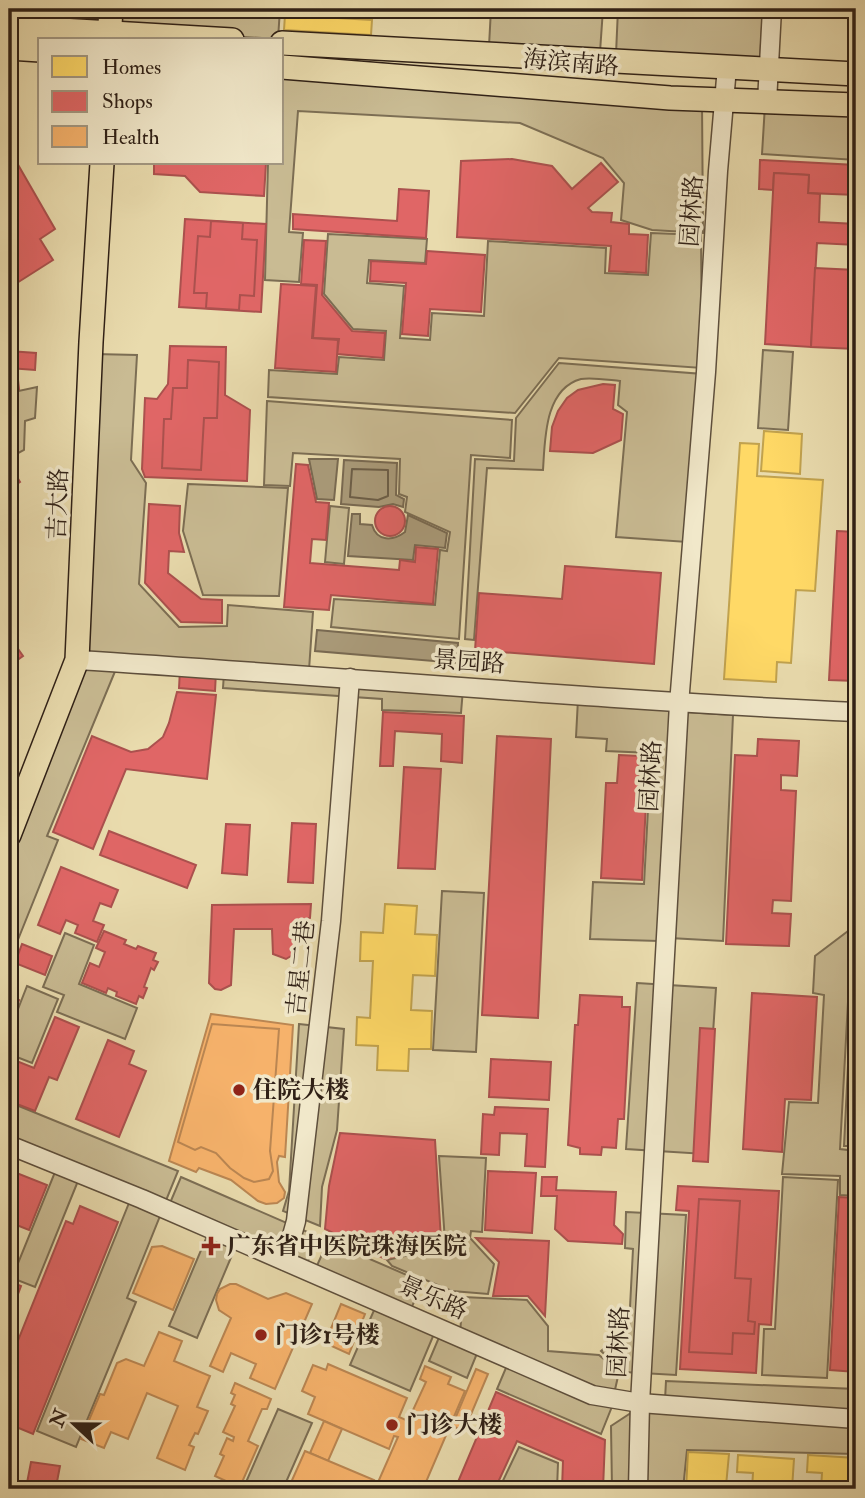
<svg xmlns="http://www.w3.org/2000/svg" width="865" height="1498" font-family="'IM FELL Double Pica','Noto Serif SC',serif">
	<style>
		.green { fill: #c9bb93; stroke: #7c6e54; stroke-width: 2 }
		.water { fill: #aa9b7a; stroke: #796a52; stroke-width: 2 }
		.homes { fill: #ffd966; stroke: #c1a24e; stroke-width: 2 }
		.shops { fill: #e06666; stroke: #ab514e; stroke-width: 2 }
		.health { fill: #f6b26b; stroke: #ba8652; stroke-width: 2 }
		.lines { fill: none; stroke-linecap: round; stroke-linejoin: round }
		.shore { stroke: #6c5e48; stroke-width: 2 }
		.minor-casing { stroke: #5e4f3c; stroke-width: 21 }
		.major-casing { stroke: #2f2016; stroke-width: 26 }
		.minor { stroke: #f1e8ca; stroke-width: 18 }
		.major { stroke: #e9dbad; stroke-width: 23 }
		.poi-dot { fill: #8f2418; stroke: #f1e8ca; stroke-width: 2.5 }
		.labels { text-anchor: middle; dominant-baseline: central; stroke-width: 7; stroke-linejoin: round; paint-order: stroke }
		.street-label { font-size: 24px; fill: #2f2016; stroke: #f1e8ca }
		.poi-label { font-size: 24px; font-weight: bold; fill: #2f2016; stroke: #f1e8ca; text-anchor: start }
	</style>
	<rect width="100%" height="100%" fill="#e9dbad"/>
	<filter id="stains"><feTurbulence type="fractalNoise" baseFrequency=".00286" numOctaves="4"/><feColorMatrix values="0 0 0 0 .2 0 0 0 0 .09 0 0 0 0 .02 0 0 0 .5 -.17"/></filter>
	<radialGradient id="worn" r=".72"><stop offset=".6" stop-color="#630" stop-opacity="0"/><stop offset="1" stop-color="#630" stop-opacity=".3"/></radialGradient>
	<!-- green -->
	<g class="green">
		<path d="M9,9H106V24L9,19Z"/>
		<path d="M115,9H280L278,39L114,29Z"/>
		<path d="M491,9H603L600,52L489,46Z"/>
		<path d="M618,9H763L760,60L616,54Z"/>
		<path d="M282,70L702,103L703,233L652,230L621,220L624,183L603,158L520,123L298,111L289,232L303,233L299,282L265,280L268,163H282Z"/>
		<path d="M765,105L856,108V160L762,154Z"/>
		<path d="M651,233L701,235L702,368L559,358L515,413L268,397L269,370L337,374L339,357L384,360L386,331L353,329L324,294L328,234L427,239L425,263L369,260L367,283L404,286L400,338L430,340L432,313L484,316L488,241L606,248L605,273L648,275Z"/>
		<path d="M763,350L793,352L788,430L758,428Z"/>
		<path d="M95,354L137,355L131,460L146,483L139,584L179,627L227,626L228,605L313,612L309,670L82,656Z"/>
		<path d="M559,363L703,374L687,542L616,537L627,412L618,405L620,381C609,380 592,377 581,379C544,389 545,441 543,470L487,468L474,640L465,639L475,459L514,461L516,418Z"/>
		<path d="M37,387L35,418L25,421L24,450L9,458V393Z"/>
		<path d="M267,401L512,420L510,458L471,455L459,639L331,627L334,599L435,605L440,550L447,551L450,532L405,512L407,497L399,494L400,459L293,453L290,486L264,485Z"/>
		<path d="M188,484L288,488L279,596L203,595L183,531Z"/>
		<path d="M330,506L349,508L344,564L325,562Z"/>
		<path d="M81,665L116,669L47,836L58,840L9,962V854Z"/>
		<path d="M224,673L463,689L461,713L382,710V699L223,688Z"/>
		<path d="M578,699L677,707L659,941L590,939L593,882L644,884L651,753L606,751L607,739L576,737Z"/>
		<path d="M684,712L733,715L723,941L670,938Z"/>
		<path d="M442,891L484,893L476,1052L433,1050Z"/>
		<path d="M856,925V1002H848L840,1149L856,1151V1196L840,1195V1176L782,1174L789,1102L818,1103L824,995L813,993L815,956Z"/>
		<path d="M65,933L94,945L79,984L137,1008L125,1039L57,1012L64,995L43,987Z"/>
		<path d="M637,983L716,988L705,1154L626,1149Z"/>
		<path d="M27,986L58,999L32,1063L9,1054V1032Z"/>
		<path d="M851,1005L856,1006V1146H844Z"/>
		<path d="M299,1024L344,1029L337,1130L322,1187L320,1226L283,1211L289,1191Z"/>
		<path d="M9,1102L178,1171L165,1203L9,1139Z"/>
		<path d="M439,1156L486,1158L482,1232L471,1231L470,1238L494,1264L488,1294L452,1291L392,1266L387,1260L418,1253L445,1241Z"/>
		<path d="M55,1172L78,1181L35,1287L12,1278Z"/>
		<path d="M181,1177L319,1237L307,1263L170,1203Z"/>
		<path d="M783,1177L838,1180L827,1378L762,1375L764,1329H775Z"/>
		<path d="M129,1203L160,1216L127,1298L136,1302L76,1447L37,1431Z"/>
		<path d="M626,1212L686,1215L676,1375L624,1372L601,1351L629,1327L633,1249L625,1248Z"/>
		<path d="M207,1236L235,1248L197,1338L169,1326Z"/>
		<path d="M328,1241L423,1282L410,1311L315,1270Z"/>
		<path d="M463,1297L527,1300L548,1326V1351L599,1355L619,1372L614,1394L589,1390L460,1333Z"/>
		<path d="M375,1308L434,1334L410,1391L350,1365Z"/>
		<path d="M440,1335L478,1351L467,1378L429,1361Z"/>
		<path d="M508,1363L613,1404L601,1434L497,1389Z"/>
		<path d="M666,1381L856,1389V1414L665,1400Z"/>
		<path d="M643,1405L856,1419V1454L687,1450L683,1489H612L611,1426Z"/>
		<path d="M278,1409L312,1423L283,1489H243Z"/>
		<path d="M519,1447L558,1463L557,1489H499Z"/>
	</g>
	<!-- water -->
	<g class="water">
		<path d="M309,459H338L334,500L317,499Z"/>
		<path d="M344,460L397,463L396,495L404,499L403,507L393,504L379,507L341,504Z"/>
		<path d="M352,514H360V524L372,525C377,542 393,541 405,532L408,515L447,533L445,548L415,545L413,560L348,556Z"/>
		<path d="M317,630L458,643L457,663L315,651Z"/>
	</g>
	<!-- homes -->
	<g class="homes">
		<path d="M285,15L372,20L371,35L284,30Z"/>
		<path d="M764,431L802,434L800,474L761,471Z"/>
		<path d="M740,443L759,444L757,476L823,480L815,591L796,590L791,663L777,662L776,682L724,679Z"/>
		<path d="M385,904L417,906L415,934L437,935L435,976L413,975L411,1010L432,1011L431,1049H409L408,1071L377,1070L378,1046L356,1045L357,1017L370,1018L373,961H360L361,932L383,933Z"/>
		<path d="M688,1452L729,1454L726,1486L731,1487V1489H686Z"/>
		<path d="M738,1455L794,1459L792,1489H752L753,1473L737,1472Z"/>
		<path d="M808,1455L856,1458V1489H821L822,1473L807,1472Z"/>
	</g>
	<!-- shops -->
	<g class="shops">
		<path d="M9,149L55,229L40,239L53,260L9,288Z"/>
		<path d="M512,159L552,166L572,189L601,163L618,182L588,208L592,212L612,213L611,222L629,224V234L648,235L646,273L609,271L611,246L457,237L461,161Z"/>
		<path d="M760,160L856,165V195L808,193L809,175L774,173L773,190L759,189Z"/>
		<path d="M154,163H266L264,196L200,192L185,176L154,174Z"/>
		<path d="M774,173L809,175L808,193L820,194L819,222L856,224V245L817,243L811,347L765,344Z"/>
		<path d="M399,189L429,191L426,238L293,229V214L397,221Z"/>
		<path d="M185,219L266,224L261,312L179,307Z"/>
		<path d="M211,221L243,223L242,239L257,240L254,296L240,295L239,310L206,308L207,293H194L198,236L210,237Z"/>
		<path d="M304,240L326,241L322,295L352,331L385,333L383,358L337,354L339,339L313,338L317,285L301,284Z"/>
		<path d="M427,251L485,255L481,312L430,309L428,336L402,334L406,283L370,281L371,261L426,264Z"/>
		<path d="M815,268L856,270V349L811,347Z"/>
		<path d="M281,284L316,286L312,338L338,340L336,372L275,368Z"/>
		<path d="M170,346L226,347L225,395L250,410L247,481L145,477L142,469L145,398L157,399L168,384Z"/>
		<path d="M9,351L36,353L35,370L9,368Z"/>
		<path d="M188,360L219,362L217,418H204L201,470L162,468L164,419H171L173,388H187Z"/>
		<path d="M9,371H17L19,389L9,390Z"/>
		<path d="M603,384L615,385L613,409L623,414L621,440L593,453L550,451L552,427L558,411L567,398L578,390Z"/>
		<path d="M9,464L20,482L9,489Z"/>
		<path d="M296,464L308,465L316,502L329,503L326,540L312,539L310,563L399,570L400,560L415,562L416,547L438,549L433,604L331,595L329,610L284,607Z"/>
		<path d="M149,504L180,506L179,533L184,552L169,551L168,573L201,599L222,600V623L181,622L145,583Z"/>
		<circle cx="390" cy="521" r="15"/>
		<path d="M837,531L856,532V681L829,680Z"/>
		<path d="M565,566L661,573L654,664L475,650L479,593L562,599Z"/>
		<path d="M9,636L23,656L9,666Z"/>
		<path d="M180,670L216,672L215,691L179,688Z"/>
		<path d="M177,692L216,695L207,779L126,769L93,849L53,832L92,736L131,752L148,749L163,737L169,723Z"/>
		<path d="M383,712L464,716L462,763L441,761L442,734L395,731L393,766H380Z"/>
		<path d="M497,736L551,739L538,1018L482,1015Z"/>
		<path d="M758,739L799,741L797,776L781,775V790L796,791L791,901L773,900L772,913L791,914L789,946L726,944L735,755L757,756Z"/>
		<path d="M619,755L639,756L638,784L647,785L642,880L601,878L606,783H617Z"/>
		<path d="M404,767L441,769L435,869L398,868Z"/>
		<path d="M292,823L316,824L313,883L288,882Z"/>
		<path d="M226,824L250,825L247,875L222,873Z"/>
		<path d="M109,831L196,865L187,888L100,855Z"/>
		<path d="M61,867L118,890L111,907L100,903L93,921L104,925L97,942L75,933L78,925L66,920L60,934L38,925Z"/>
		<path d="M311,904L310,918L296,921L295,952L291,956L286,959L273,954L272,929H234L231,985L221,990L215,989L209,983L212,905Z"/>
		<path d="M104,931L126,940L124,944L136,949L138,946L156,953L153,960L158,962L154,970L151,968L144,987L147,988L143,998L139,996L136,1004L116,996L117,992L108,988L106,993L82,983L90,963L99,967L105,952L96,948Z"/>
		<path d="M22,944L52,956L45,975L15,963Z"/>
		<path d="M752,993L817,997L811,1100L785,1099L782,1152L743,1149Z"/>
		<path d="M580,995L622,997V1007H630L624,1119H618L616,1148L602,1147L601,1155L580,1154V1148L568,1145L575,1025H578Z"/>
		<path d="M9,996L19,1000L9,1025Z"/>
		<path d="M55,1017L79,1027L57,1080L49,1077L35,1111L9,1101V1058L34,1068Z"/>
		<path d="M700,1028L715,1029L708,1162L693,1161Z"/>
		<path d="M108,1040L134,1051L129,1064L146,1071L119,1137L76,1119Z"/>
		<path d="M491,1059L551,1062L549,1100L489,1097Z"/>
		<path d="M495,1107L548,1109L545,1167L525,1166L527,1134L500,1133L499,1155L481,1154L483,1114L494,1115Z"/>
		<path d="M340,1133L435,1140L441,1240L417,1251L385,1259L325,1229L329,1186Z"/>
		<path d="M9,1170L47,1185L29,1230L9,1222Z"/>
		<path d="M488,1171L536,1173L532,1233L485,1230Z"/>
		<path d="M542,1177H557L556,1190L616,1192L614,1225L623,1234L622,1244L568,1241L555,1229L557,1196H541Z"/>
		<path d="M678,1186L779,1191L771,1325L759,1324L756,1373L680,1369L689,1211L676,1210Z"/>
		<path d="M839,1197L856,1198V1372L830,1370Z"/>
		<path d="M699,1199L740,1201L735,1278L751,1279L748,1321L755,1322L754,1334L733,1333L732,1354L689,1352Z"/>
		<path d="M80,1206L118,1222L33,1434L9,1424V1363L66,1221L73,1224Z"/>
		<path d="M476,1238L549,1241L545,1316L528,1296H493L499,1262Z"/>
		<path d="M9,1281L21,1286L12,1310L9,1308Z"/>
		<path d="M496,1392L605,1440L603,1489H562L563,1461L517,1441L495,1489H455Z"/>
		<path d="M9,1459H15L16,1489H9Z"/>
		<path d="M31,1462L60,1466L56,1487L27,1483Z"/>
	</g>
	<!-- health -->
	<g class="health">
		<path d="M211,1014L293,1025L285,1157L279,1156L277,1162L279,1182L285,1192L284,1198L277,1203L266,1204L258,1201L231,1180L199,1168L196,1172L169,1161Z"/>
		<path d="M212,1024L279,1029L270,1151L273,1171L269,1179L254,1182L244,1178L230,1168L216,1153L201,1147L195,1150L178,1142Z"/>
		<path d="M162,1246L194,1259L173,1310L133,1293L152,1247Z"/>
		<path d="M230,1284H236L268,1299L286,1293L312,1304L275,1389L250,1378L256,1364L231,1353L223,1372L210,1366L231,1318L219,1310L216,1300L217,1294L220,1289Z"/>
		<path d="M341,1304L365,1314L349,1354L325,1343Z"/>
		<path d="M159,1332L182,1341L174,1361L210,1376L197,1407L208,1411L198,1434L195,1433L189,1445L194,1447L185,1470L157,1458L178,1406L147,1393L128,1439L111,1432L104,1448L81,1439L100,1394L104,1395L117,1363L126,1359L144,1366Z"/>
		<path d="M328,1364L407,1398L399,1417L408,1421L426,1382L420,1379L425,1366L451,1377L448,1384L465,1391L423,1489H375L398,1437L394,1436L389,1449L308,1414L315,1397L302,1391L313,1365L326,1370Z"/>
		<path d="M476,1369L488,1374L464,1431L452,1426Z"/>
		<path d="M235,1383L271,1399L267,1409H262L248,1441L258,1446L239,1489L226,1485L228,1482L215,1476L224,1456L220,1454L227,1438L233,1441L234,1437L223,1432L235,1406L231,1404L235,1395L231,1393Z"/>
		<path d="M324,1421L342,1429L328,1461L310,1453Z"/>
		<path d="M305,1451L374,1480L370,1489H294L289,1487Z"/>
	</g>
	<g class="lines">
		<!-- shore -->
		<path class="shore" d="M352,469L388,470V496L378,500L350,497Z"/>
		<defs>
			<g id="minor">
				<path d="M767,102L772,9"/>
				<path d="M77,660C337,676 596,700 856,712"/>
				<path d="M9,1145L142,1199L592,1395L640,1403L856,1419"/>
				<path d="M285,1261L296,1221L331,921L350,678"/>
				<path d="M638,1489L640,1403L679,704L706,372L718,171L727,67"/>
			</g>
			<g id="major">
				<path d="M9,27L232,40"/>
				<path d="M109,40L111,9"/>
				<path d="M282,43L856,74"/>
				<path d="M9,48L40,50"/>
				<path d="M282,67L670,98L856,105"/>
				<path d="M9,835L77,660L91,342L102,163"/>
			</g>
		</defs>
		<!-- minor casing -->
		<use href="#minor" class="minor-casing"/>
		<!-- major casing -->
		<use href="#major" class="major-casing"/>
		<!-- minor -->
		<use href="#minor" class="minor"/>
		<!-- major -->
		<use href="#major" class="major"/>
	</g>
	<!-- markers -->
	<g class="poi-dot">
		<circle cx="239" cy="1090" r="7"/>
		<path d="M207.5 1235.5h7v7h7v7h-7v7h-7v-7h-7v-7h7z"/>
		<circle cx="261" cy="1335" r="7"/>
		<circle cx="392" cy="1425" r="7"/>
	</g>
	<g class="labels">
		<!-- street labels -->
		<g class="street-label">
			<text transform="translate(571 63) rotate(5)">海滨南路</text>
			<text transform="translate(692 211) rotate(-86)">园林路</text>
			<text transform="translate(58 504) rotate(-88)">吉大路</text>
			<text transform="translate(469 662) rotate(4)">景园路</text>
			<text transform="translate(651 776) rotate(-87)">园林路</text>
			<text transform="translate(301 968) rotate(-84)">吉星二巷</text>
			<text transform="translate(433 1298) rotate(24)">景乐路</text>
			<text transform="translate(619 1342) rotate(-87)">园林路</text>
		</g>
		<!-- poi labels -->
		<g class="poi-label">
			<text x="253" y="1090">住院大楼</text>
			<text x="227" y="1246">广东省中医院珠海医院</text>
			<text x="275" y="1335">门诊1号楼</text>
			<text x="406" y="1425">门诊大楼</text>
		</g>
	</g>
	<!-- margin -->
	<rect width="865" height="1498" fill="none" stroke="#e9dbad" stroke-width="35"/>
	<rect x="10" y="10" width="844" height="1477" fill="none" stroke="#2f2016" stroke-width="3.5"/>
	<rect x="18" y="18" width="830" height="1463" fill="none" stroke="#2f2016" stroke-width="2"/>
	<!-- legend -->
	<rect x="38" y="38" width="245" height="126" fill="#f1e8ca" stroke="#a39882" stroke-width="2"/>
	<rect x="52" y="56" width="35" height="21" fill="#ffd966" stroke="#a39882" stroke-width="2"/>
	<text x="102" y="74" font-size="21" fill="#2f2016">Homes</text>
	<rect x="52" y="91" width="35" height="21" fill="#e06666" stroke="#a39882" stroke-width="2"/>
	<text x="102" y="108" font-size="21" fill="#2f2016">Shops</text>
	<rect x="52" y="126" width="35" height="21" fill="#f6b26b" stroke="#a39882" stroke-width="2"/>
	<text x="102" y="144" font-size="21" fill="#2f2016">Health</text>
	<!-- north arrow -->
	<g transform="translate(74 1424) rotate(292)" stroke="#f1e8ca" stroke-width="5" paint-order="stroke">
	<path d="M0-5L12 26L0 18L-12 26Z" fill="#2f2016"/>
	<text y="-10" font-size="19" font-weight="bold" text-anchor="middle" fill="#2f2016">N</text>
	</g>
	<rect width="100%" height="100%" filter="url(#stains)"/>
	<rect width="100%" height="100%" fill="url(#worn)"/>
</svg>
